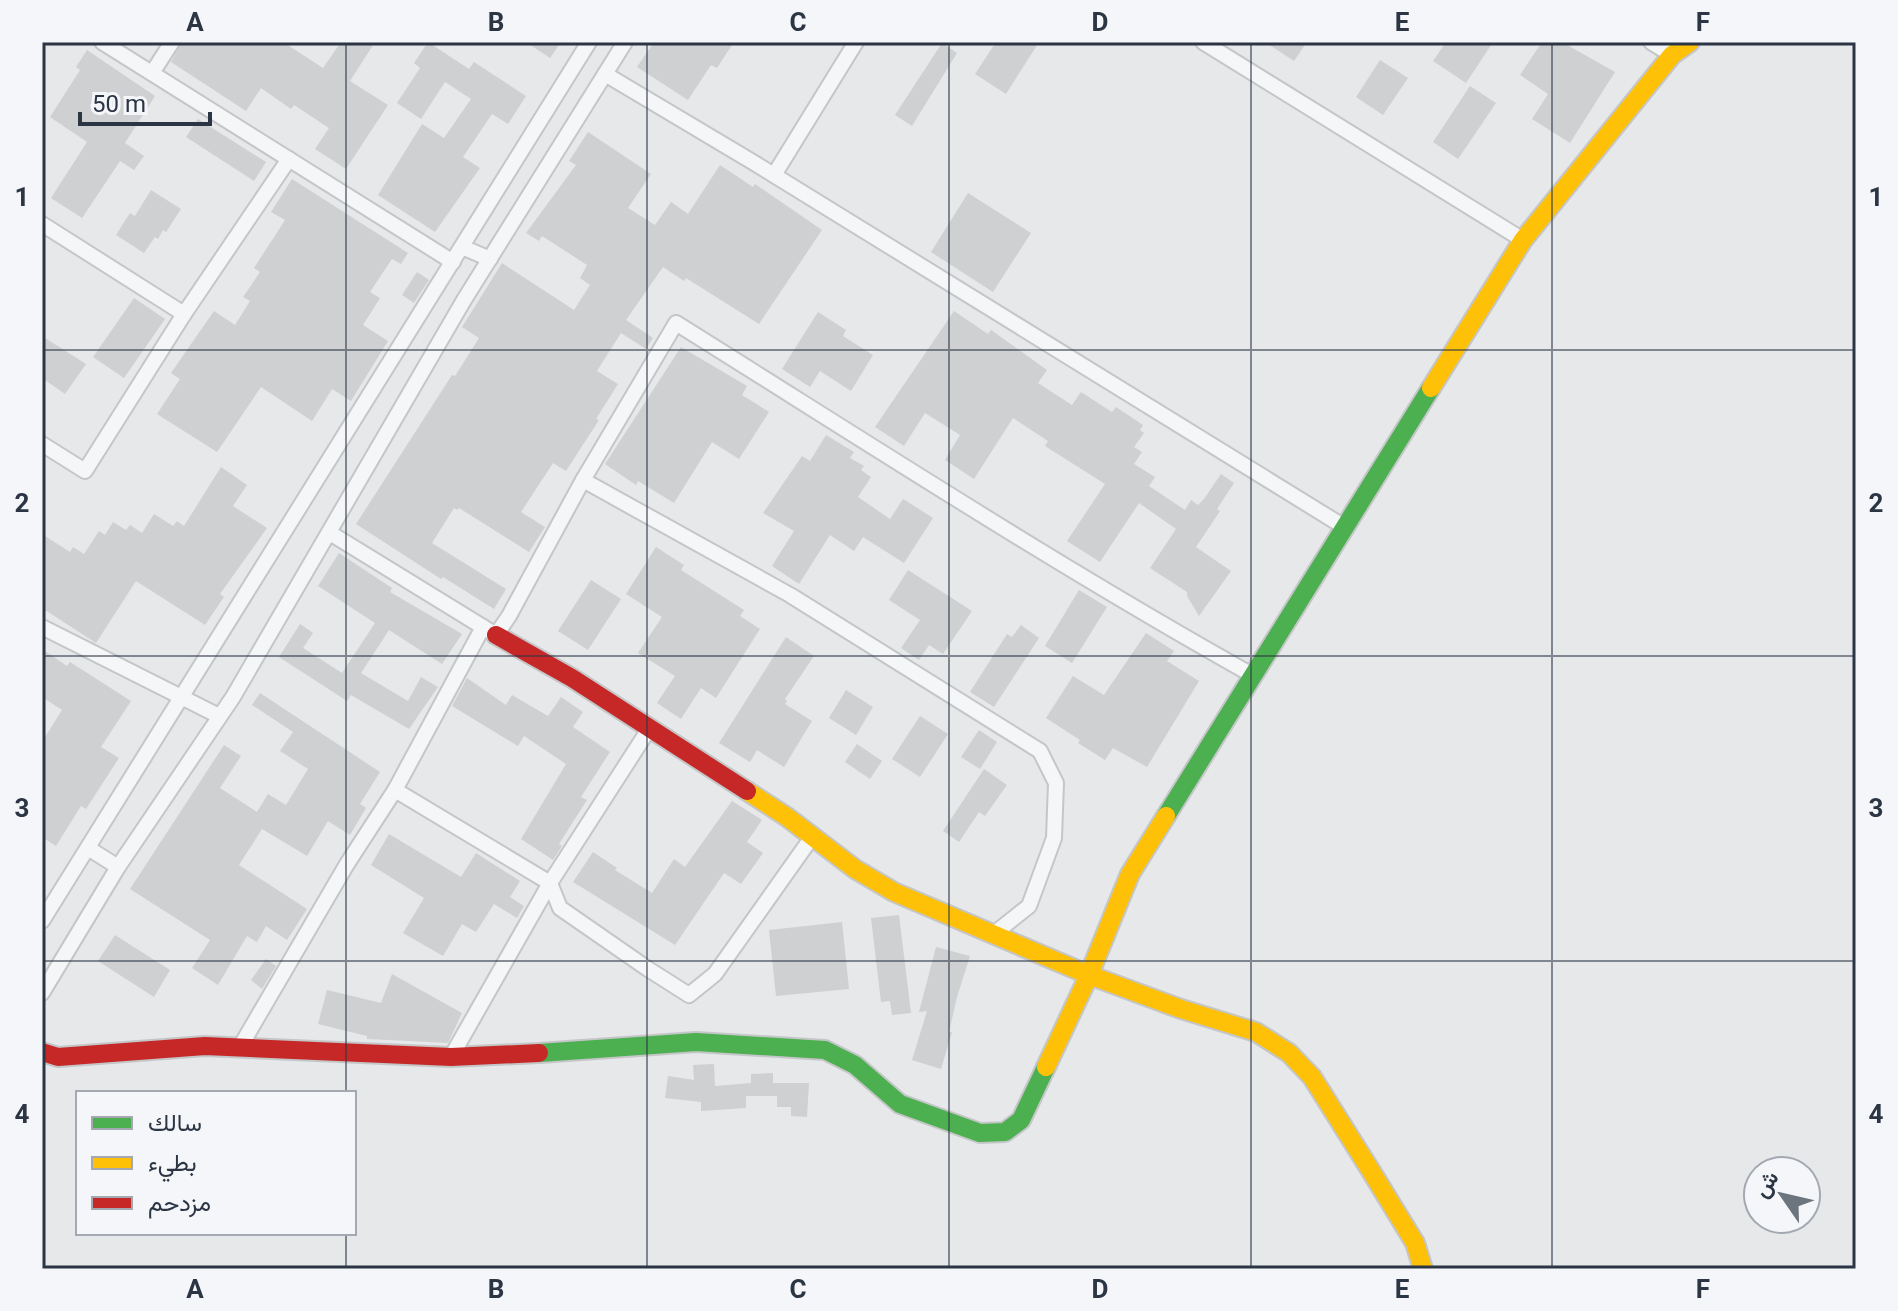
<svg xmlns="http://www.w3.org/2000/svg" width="1898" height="1311" font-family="Roboto,Vazirmatn,sans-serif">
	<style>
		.building { fill: #ced0d2 }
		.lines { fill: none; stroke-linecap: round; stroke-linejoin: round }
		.street-casing { stroke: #c4c6c8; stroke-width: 18 }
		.fast-casing { stroke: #c4c6c8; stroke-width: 22 }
		.slow-casing { stroke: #c4c6c8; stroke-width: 22 }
		.jam-casing { stroke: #c4c6c8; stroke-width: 22 }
		.street { stroke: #f5f6f7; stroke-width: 14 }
		.fast { stroke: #4caf50; stroke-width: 18 }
		.slow { stroke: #ffc107; stroke-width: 18 }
		.jam { stroke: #c62828; stroke-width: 18 }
		.grid { fill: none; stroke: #2b3544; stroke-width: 2; stroke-opacity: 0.55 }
		.neatline { fill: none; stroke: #2b3544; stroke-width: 3 }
		.grid-label { font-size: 26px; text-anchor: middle; font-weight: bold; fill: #2b3544 }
	</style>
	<rect width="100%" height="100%" fill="#e6e8ea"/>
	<!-- building -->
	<g class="building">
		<path d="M182,42H283L323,68L341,42H375L350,81L388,105L346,169L315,149L329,128L294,105L291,109L261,88L246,111L171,62Z"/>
		<path d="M428,42L469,69L474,62L526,96L508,124L492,114L463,157L480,168L435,232L378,195L422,124L444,138L471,99L445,82L421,119L397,103L420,68L414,63Z"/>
		<path d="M526,42H561L550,58Z"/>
		<path d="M654,42H734L717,68L711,65L688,100L637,67Z"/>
		<path d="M996,42H1039L1006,94L975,74Z"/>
		<path d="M1265,42H1307L1294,61Z"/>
		<path d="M1446,42H1493L1466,83L1433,61Z"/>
		<path d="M1542,42H1562L1615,72L1570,143L1532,119L1548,94L1520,75Z"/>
		<path d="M942,43L957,53L912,126L895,115Z"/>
		<path d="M87,50L155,96L125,143L144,156L134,170L120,161L82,218L51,198L87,142L50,117L80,70L76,67Z"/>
		<path d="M1380,60L1408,78L1383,115L1356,97Z"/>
		<path d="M1470,86L1496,103L1458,159L1433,142Z"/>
		<path d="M198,119L266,162L254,181L186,137Z"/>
		<path d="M588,132L651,174L628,208L655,225L671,202L688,214L720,165L753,187L755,184L822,230L759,324L686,278L684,281L663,267L626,320L653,338L646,349L621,333L597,371L618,384L596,419L599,420L566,471L553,463L521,512L545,527L529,552L459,508L457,510L454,508L432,543L506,589L494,609L443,577L441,579L356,524L452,375L455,376L479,338L462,327L502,263L574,310L590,285L580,278L587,265L542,236L539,241L526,233L576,165L569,161Z"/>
		<path d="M292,179L408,253L401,264L392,259L370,292L380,298L363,325L388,341L351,401L332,389L312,421L261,387L217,452L157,414L180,379L171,373L214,311L235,325L250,301L243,297L260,272L254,268L285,220L271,212Z"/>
		<path d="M151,190L181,209L166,232L163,230L158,239L155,237L144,253L116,235L130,213L135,216Z"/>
		<path d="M968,193L1031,233L993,292L931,252Z"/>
		<path d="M417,272L429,280L414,303L402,295Z"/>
		<path d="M134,298L165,319L124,378L93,357Z"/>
		<path d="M954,311L988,334L991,330L1047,370L1038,383L1072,405L1081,392L1112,412L1116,407L1143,425L1140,430L1144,433L1134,447L1142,452L1134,464L1155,477L1149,486L1185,510L1191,500L1198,505L1204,499L1221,474L1234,483L1217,509L1220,511L1196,547L1231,571L1199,616L1187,596V592L1150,568L1176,529L1139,503L1100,562L1067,541L1105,484L1045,446L1048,441L1013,418L974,479L945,460L960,435L925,413L904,446L875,427Z"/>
		<path d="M818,312L846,330L843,336L873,355L851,391L820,371L810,387L782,369Z"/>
		<path d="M42,336L86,364L65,394L42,378Z"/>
		<path d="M681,347L747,386L742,395L769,412L739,459L712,442L674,503L638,481L636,485L605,464Z"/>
		<path d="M826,435L854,452L850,458L864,466L861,470L871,477L858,497L890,519L903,499L933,518L904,563L863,537L854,551L830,535L799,584L772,566L794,531L763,513L802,456L810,461Z"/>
		<path d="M221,467L247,485L233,506L267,528L220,594L224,597L205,625L136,581L96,643L42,608V534L70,552L73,547L84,554L99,531L105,535L113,522L126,530L130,525L142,533L154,514L173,526L177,521L184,526Z"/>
		<path d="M656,547L684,565L681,570L744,610L740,616L760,629L716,698L701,688L681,719L657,703L675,676L638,653L662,617L626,594Z"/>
		<path d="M339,553L392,588L390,592L462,634L442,664L389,630L361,673L408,701L421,677L438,687L409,729L351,695L347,701L279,657L300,624L313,633L303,648L342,673L375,623L318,586Z"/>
		<path d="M908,570L972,611L943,654L929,645L919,660L901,648L920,620L889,600Z"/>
		<path d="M591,580L621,599L588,650L558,631Z"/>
		<path d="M1079,590L1107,607L1072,663L1045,646Z"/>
		<path d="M1021,625L1039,638L994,707L970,692L1007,634L1012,637Z"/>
		<path d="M1146,633L1174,651L1167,661L1199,681L1147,767L1113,748L1105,760L1078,743L1080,740L1046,718L1073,676L1104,695Z"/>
		<path d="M786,637L814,656L785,699L787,701L785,704L812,721L784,767L757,750L750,762L719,743Z"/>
		<path d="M42,649L67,666L70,662L131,701L101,747L119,758L86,809L81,806L56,846L42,837V742L62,710L42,697Z"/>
		<path d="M467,678L506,705L512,695L548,716L561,697L583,712L573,727L610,752L581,797L587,800L559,844L562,846L553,860L521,839L566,764L524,736L518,746L452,706Z"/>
		<path d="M846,690L873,707L856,735L829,718Z"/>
		<path d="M260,693L380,772L360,804L366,808L350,835L328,821L307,856L262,829L239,865L307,909L287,940L266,926L257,942L247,936L218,985L192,968L210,940L130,889L224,745L241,756L220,788L257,812L268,794L286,805L308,769L280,751L293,732L252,705Z"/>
		<path d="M920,716L948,734L920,777L892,759Z"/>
		<path d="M979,730L997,742L980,769L961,757Z"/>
		<path d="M857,744L882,761L870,779L845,762Z"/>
		<path d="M984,769L1007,785L985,816L979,812L959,842L943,831Z"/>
		<path d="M732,801L762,820L747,842L763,853L741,884L724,873L675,945L573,882L593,852L617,868L615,870L652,893L674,859L685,867Z"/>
		<path d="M389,834L461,877L476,853L520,881L510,897L524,906L517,918L494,904L476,932L462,924L443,956L403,933L424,898L371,865Z"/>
		<path d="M899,915L911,1013L892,1015L890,1001L881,1002L871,918Z"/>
		<path d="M842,922L849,989L776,996L769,930Z"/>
		<path d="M115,935L170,970L154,997L98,961Z"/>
		<path d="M936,947L970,956L957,997L949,1032H952L941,1069L912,1060L927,1011L919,1012Z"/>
		<path d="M266,959L276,966L262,989L251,980Z"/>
		<path d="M392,974L462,1013L448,1043L367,1039V1036L318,1024L327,990L381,1003Z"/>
		<path d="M714,1064L715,1086L751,1083V1074L773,1073V1083H809L807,1117L791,1116V1107H777V1096H746V1108L701,1111V1102L665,1098L668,1076L694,1080L693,1065Z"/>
	</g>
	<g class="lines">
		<defs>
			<g id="street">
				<path d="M102,42L453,262"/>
				<path d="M1203,42L1523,240"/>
				<path d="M1651,42L1672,55"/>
				<path d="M152,73L172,42"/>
				<path d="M605,74L756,164L1346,528"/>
				<path d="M774,175L856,42"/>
				<path d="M42,224L184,314L289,159"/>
				<path d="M462,247L490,259"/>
				<path d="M42,444L85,471L184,314"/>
				<path d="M583,480L790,595L1040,751L1056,783L1054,838L1029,906L995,933"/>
				<path d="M330,533L496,635L509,616L583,480L676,323C868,443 1057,566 1254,676"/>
				<path d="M42,627L219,716"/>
				<path d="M395,790L550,883L560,908L648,969L689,995L715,974L812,837"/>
				<path d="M88,848L118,867"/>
				<path d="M42,921L589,42"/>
				<path d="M42,993L118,867L233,697L464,300L625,42"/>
				<path d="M240,1047L347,864L395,790L483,627"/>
				<path d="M451,1057L550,883L649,729"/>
			</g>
			<g id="fast">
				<path d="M1166,816L1431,388"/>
				<path d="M539,1053L696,1042L825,1050L855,1065L900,1104L980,1133L1005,1132L1021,1120L1046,1067"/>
			</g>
			<g id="slow">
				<path d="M1431,388L1523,240L1672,55L1690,42"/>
				<path d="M747,791L787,817L855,869L894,892L1089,975L1046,1067"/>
				<path d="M1166,816L1130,874L1089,975L1181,1009L1256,1032L1289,1053L1312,1077L1371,1171L1415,1243L1423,1269"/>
			</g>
			<g id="jam">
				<path d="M496,635L572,678L747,791"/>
				<path d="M42,1052L58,1057L205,1046L451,1057L539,1053"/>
			</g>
		</defs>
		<!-- street casing -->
		<use href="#street" class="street-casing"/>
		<!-- fast casing -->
		<use href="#fast" class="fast-casing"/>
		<!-- slow casing -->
		<use href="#slow" class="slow-casing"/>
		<!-- jam casing -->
		<use href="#jam" class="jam-casing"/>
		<!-- street -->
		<use href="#street" class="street"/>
		<!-- fast -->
		<use href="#fast" class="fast"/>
		<!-- slow -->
		<use href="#slow" class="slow"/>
		<!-- jam -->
		<use href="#jam" class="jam"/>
	</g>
	<!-- grid -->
	<path class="grid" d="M346,42V1093M647,42V1269M949,42V1269M1251,42V1269M1552,42V1269M42,350H1856M42,656H1856M42,961H1856M346,1233V1269"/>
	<!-- border -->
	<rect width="1898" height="1311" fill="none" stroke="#f4f6f9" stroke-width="88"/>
	<!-- legend -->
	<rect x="76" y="1091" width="280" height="144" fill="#f4f6f9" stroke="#a4a9b1" stroke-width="2"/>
	<rect x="92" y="1117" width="40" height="12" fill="#4caf50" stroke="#a4a9b1" stroke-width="2"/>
	<text x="148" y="1131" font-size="24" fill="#2b3544">سالك</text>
	<rect x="92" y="1157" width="40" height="12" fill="#ffc107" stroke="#a4a9b1" stroke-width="2"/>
	<text x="148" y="1171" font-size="24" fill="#2b3544">بطيء</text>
	<rect x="92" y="1197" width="40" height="12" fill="#c62828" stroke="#a4a9b1" stroke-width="2"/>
	<text x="148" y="1211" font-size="24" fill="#2b3544">مزدحم</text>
	<!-- north arrow -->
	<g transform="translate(1782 1195) rotate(304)"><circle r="38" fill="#f4f6f9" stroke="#a4a9b1" stroke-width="2"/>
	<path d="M0-6L14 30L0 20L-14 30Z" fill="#6c747e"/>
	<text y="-12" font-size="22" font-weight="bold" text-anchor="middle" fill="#2b3544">ش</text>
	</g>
	<!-- scale -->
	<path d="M80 112v12h130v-12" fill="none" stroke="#2b3544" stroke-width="4"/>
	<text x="92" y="112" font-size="24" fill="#2b3544" stroke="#f4f6f9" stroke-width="6" paint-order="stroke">50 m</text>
	<rect x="44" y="44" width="1810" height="1223" class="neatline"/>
	<g class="grid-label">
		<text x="195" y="31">A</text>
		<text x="496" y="31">B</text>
		<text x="798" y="31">C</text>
		<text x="1100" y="31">D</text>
		<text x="1402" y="31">E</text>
		<text x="1703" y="31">F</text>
		<text x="22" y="206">1</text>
		<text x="1876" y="206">1</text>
		<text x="22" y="512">2</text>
		<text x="1876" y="512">2</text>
		<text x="22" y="817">3</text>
		<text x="1876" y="817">3</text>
		<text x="22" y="1123">4</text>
		<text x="1876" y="1123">4</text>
		<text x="195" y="1298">A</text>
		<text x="496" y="1298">B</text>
		<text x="798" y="1298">C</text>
		<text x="1100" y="1298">D</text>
		<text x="1402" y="1298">E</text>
		<text x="1703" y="1298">F</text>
	</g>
</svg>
